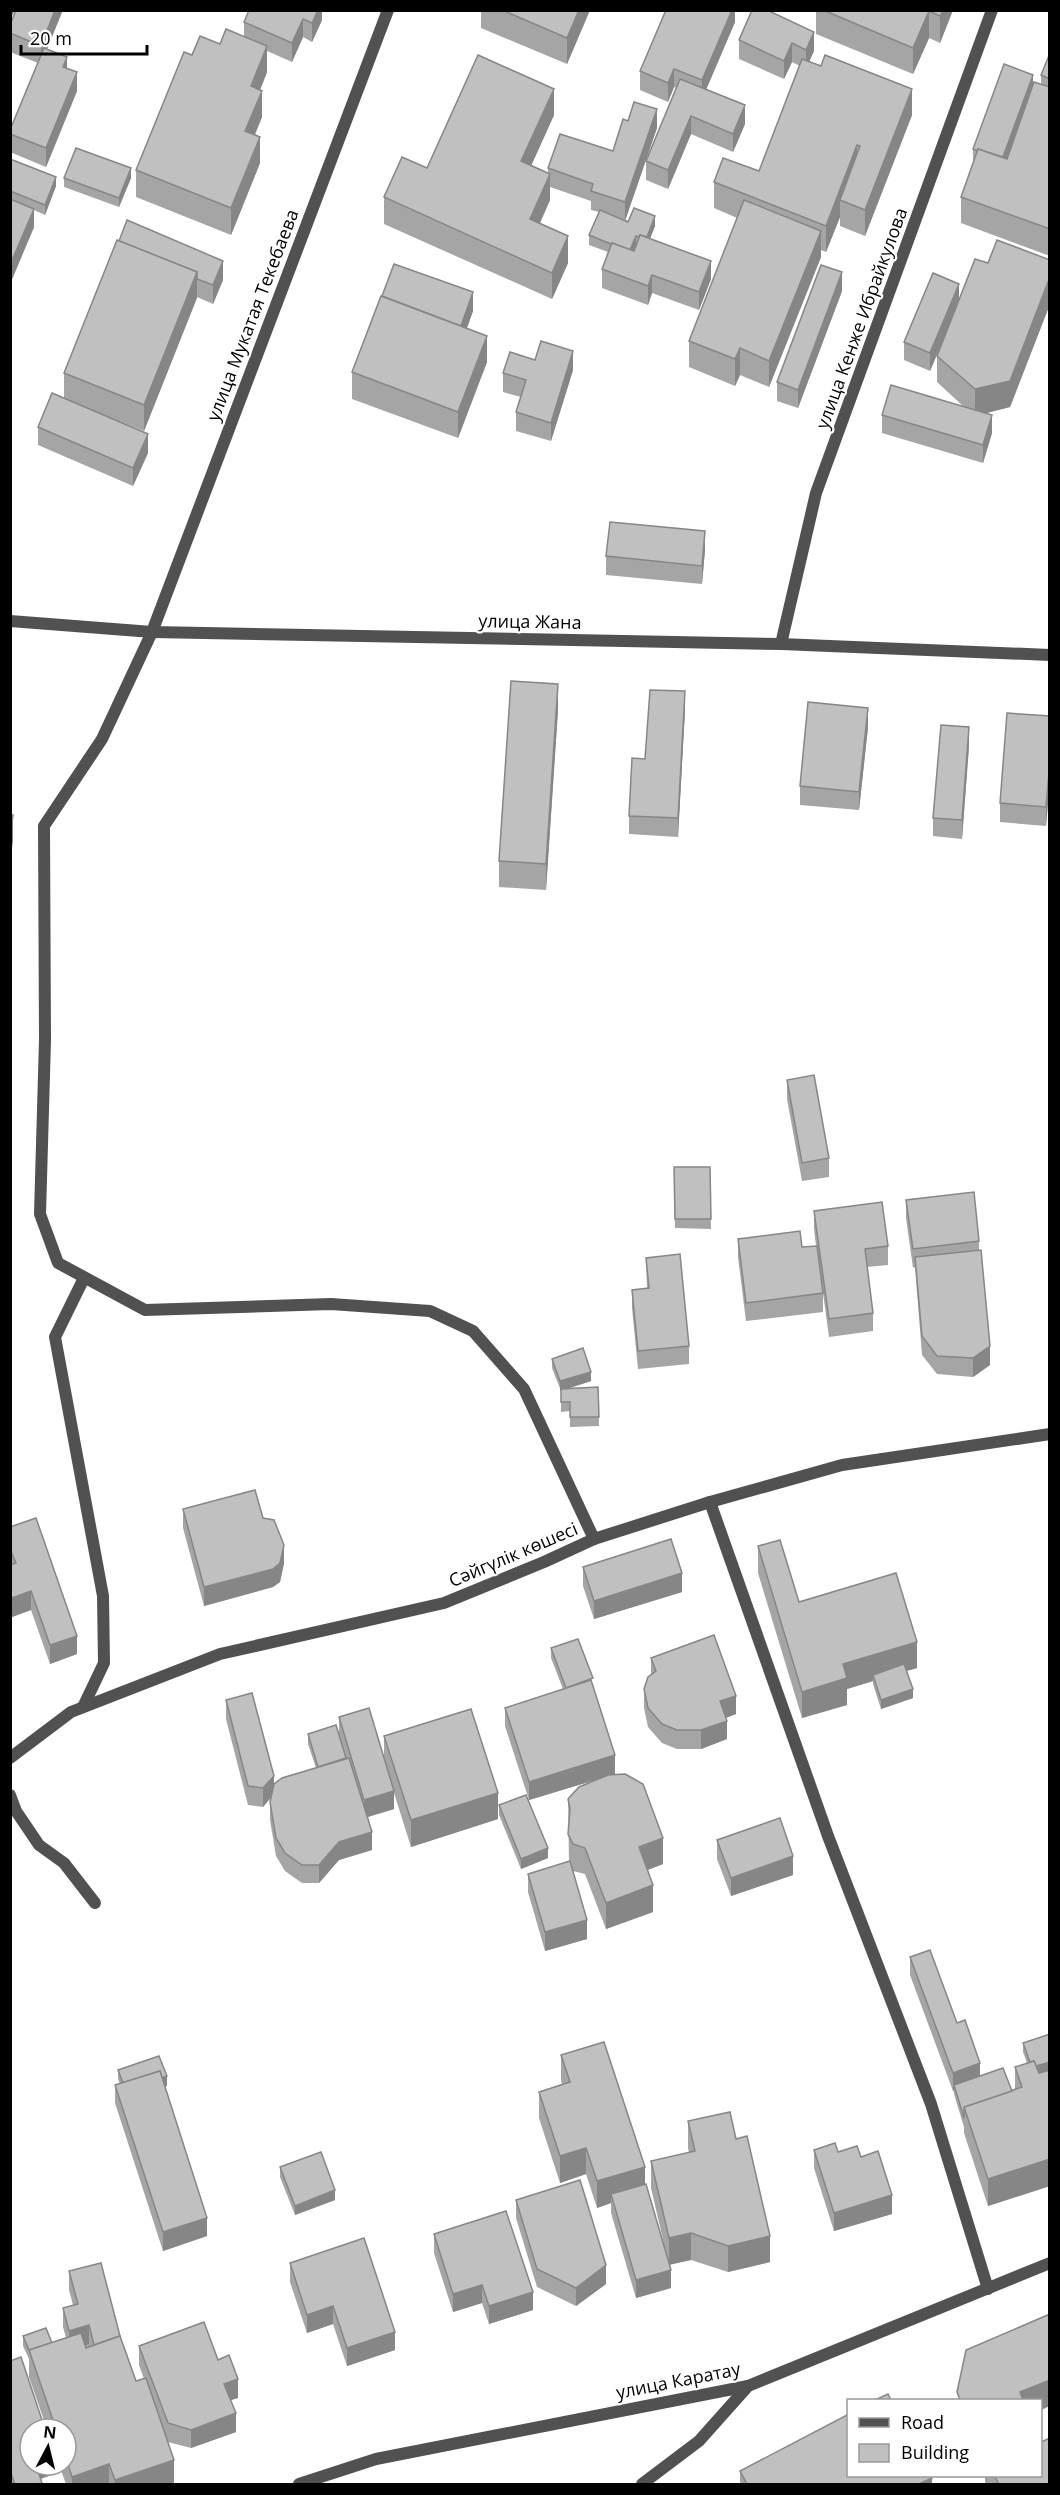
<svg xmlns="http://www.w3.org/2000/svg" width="1060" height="2495" font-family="'Open Sans',sans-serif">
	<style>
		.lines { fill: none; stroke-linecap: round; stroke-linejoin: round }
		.service { stroke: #515151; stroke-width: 12 }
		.minor { stroke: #515151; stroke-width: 12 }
		.wall { fill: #a5a5a5 }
		.shaded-wall { fill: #868686 }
		.building { fill: #c0c0c0; stroke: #868686; stroke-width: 1.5 }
		.labels { text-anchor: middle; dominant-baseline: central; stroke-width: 4.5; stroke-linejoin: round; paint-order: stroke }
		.street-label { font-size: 18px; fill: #000; stroke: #fff }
	</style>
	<rect width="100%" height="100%" fill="#fff"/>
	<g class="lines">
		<!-- service -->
		<g class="service">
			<path d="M10,1795L16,1811L39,1845L64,1863L95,1903"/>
			<path d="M642,2484L699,2441L748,2386"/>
		</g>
		<!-- minor -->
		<g class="minor">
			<path d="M388,10L152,632L102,739L44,826L45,1040L40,1214L58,1263L145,1310L331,1304L430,1311L473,1331L524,1389L594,1539"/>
			<path d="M10,621L152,632L781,644L1050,655"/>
			<path d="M781,644L816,493L992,10"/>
			<path d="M710,1502L828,1836L931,2104L988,2289"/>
			<path d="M83,1707L104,1663L103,1596L55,1337L84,1278"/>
			<path d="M10,1758L71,1712L220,1654L444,1603L544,1562L594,1539L710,1502L842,1465L1050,1434"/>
			<path d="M299,2484L376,2459L748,2386L1050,2263"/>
		</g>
	</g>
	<!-- wall -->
	<g class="wall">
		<path d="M322,10V20L312,42L303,37L292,62L267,51V72L260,90L262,117L255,135L260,163L231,235L136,197V170L192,55L244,36V22Z"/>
		<path d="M481,10H590L567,64L481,28Z"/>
		<path d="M735,10V22L706,90L745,124L733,152L691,134L668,189L646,180V161L676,88L674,87L668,102L640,90V71Z"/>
		<path d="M752,10L814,51L809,61L912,115L865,236L840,226V217L826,252L821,250V257L769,387L740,375L735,386L689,367V341L737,218L714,208V182L759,171L800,66L792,62L784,79L739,59V40Z"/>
		<path d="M816,10H953L940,43L929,38L913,74L816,34Z"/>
		<path d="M10,25L47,49L67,68L77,91L46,167L10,152V130L38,63L10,52Z"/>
		<path d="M1050,53V256L961,223V197L973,163V149L1033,87L1041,84V75Z"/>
		<path d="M554,115L531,166L548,173V168L613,151L657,128L625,220L655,226L650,238L711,279L699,310L652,293L648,305L602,288V269L608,252L589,245V235L599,212L591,210V201L550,187V200L540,223L568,263L552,299L384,224V197L427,168Z"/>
		<path d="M10,159L56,186L45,215L34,210V227L10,284Z"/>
		<path d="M64,178H131L119,207L64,187Z"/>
		<path d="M117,240L223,280L213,304L197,297L144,431L89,409L148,453L133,486L38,445V427L64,399V373Z"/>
		<path d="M1050,260V304L1010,407L986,413L992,433L983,463L882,433V415L964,407L937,382V356L942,343L930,371L904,360V342L959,299L988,263Z"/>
		<path d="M842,291L798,408L777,401V382Z"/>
		<path d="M473,311L467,328L487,362L458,438L352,399V372Z"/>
		<path d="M535,360L573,370L551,441L516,431V412L521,397L503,392V373Z"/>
		<path d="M705,550L702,584L606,575V556Z"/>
		<path d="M558,710L546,890L499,887V861Z"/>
		<path d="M685,710L678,837L629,834V816L645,759Z"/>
		<path d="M1050,716V779L1046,826L1000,822V803Z"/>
		<path d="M868,727L859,810L800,805V786Z"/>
		<path d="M969,746L962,839L933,836V818Z"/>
		<path d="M787,1080L829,1158V1177L802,1181L787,1099Z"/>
		<path d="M674,1167H710L711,1229L675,1228Z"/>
		<path d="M906,1200L979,1241V1251L990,1365L973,1377L937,1374L922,1355L915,1267L913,1268L906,1218Z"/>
		<path d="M814,1211L888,1246V1265L867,1267L873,1313V1331L829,1337L823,1293V1312L746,1321L738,1257V1239L802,1247L816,1246L814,1229Z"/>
		<path d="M646,1258L689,1346V1364L638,1369L632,1308V1290L647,1288Z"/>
		<path d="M552,1359L591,1381L570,1388L598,1387L599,1426L570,1427V1411L561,1412V1391L552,1368Z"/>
		<path d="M183,1509L263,1518L284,1563L280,1582L273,1587L204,1606L183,1528Z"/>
		<path d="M10,1527L77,1654L50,1664L31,1610L12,1617L10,1613Z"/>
		<path d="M758,1546L799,1602L917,1668L906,1671L913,1698L881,1709L873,1684V1681L847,1689V1705L802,1718L758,1573Z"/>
		<path d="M583,1567L682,1592L594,1619L583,1586Z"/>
		<path d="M551,1648L593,1684L615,1774L609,1775L663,1864L648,1870L653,1912L606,1929L585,1874L573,1871L587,1939L545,1951L528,1892V1874L569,1861L568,1799L605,1777L529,1800L505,1726V1708L563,1689L551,1658Z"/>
		<path d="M651,1658L736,1714L726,1718L727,1739L701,1749H677L662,1743L648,1727L644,1708V1689L651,1675Z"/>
		<path d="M226,1700L274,1784L316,1768L308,1744V1734L339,1735V1717L384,1759V1736L498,1819L411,1847L394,1793V1809L368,1817L372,1850L339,1860L319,1883H302L285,1871L276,1856L270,1820V1798L263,1807L248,1805L226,1719Z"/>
		<path d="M499,1805L548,1858L521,1869L499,1815Z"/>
		<path d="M717,1840L793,1875L731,1896L717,1859Z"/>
		<path d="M910,1957L980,2076L1012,2091L1015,2090V2067L1027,2063L1023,2052V2043L1050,2034V2186L988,2206L964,2133V2127L954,2094V2091H953L910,1975Z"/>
		<path d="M561,2055L645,2185L664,2244L651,2188V2161L689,2153L688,2148V2121L736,2139L770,2262L728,2272L691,2260L670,2264L671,2288L636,2298L611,2213V2203L597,2208L586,2174L560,2183L539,2118V2092L562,2084L561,2081Z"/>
		<path d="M118,2070L167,2086H165L207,2236L163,2251L115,2103V2085L120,2084L118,2079Z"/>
		<path d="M814,2150L838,2152L892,2214L834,2231L814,2168Z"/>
		<path d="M280,2167L335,2200L295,2215L280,2177Z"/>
		<path d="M516,2200L606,2284L576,2306L537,2287L516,2218Z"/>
		<path d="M434,2234L533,2310L489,2324L482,2303L453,2312L434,2253Z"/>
		<path d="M290,2263L395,2350L347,2366L333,2324L307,2333L290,2282Z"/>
		<path d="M69,2271L120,2336L136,2381L144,2379L139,2365V2346L218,2360L238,2398L231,2400L236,2432L191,2448L168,2442L174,2484H66L59,2465H66V2429H47L29,2377V2359L23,2346V2336L52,2343L66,2338L63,2327V2308L73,2305L69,2290Z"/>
		<path d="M10,2361L54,2465V2474L40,2479L42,2484H10Z"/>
		<path d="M740,2471L932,2484H740Z"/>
		<path d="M985,2475H1041L1050,2484H986L985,2482Z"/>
	</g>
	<!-- shaded-wall -->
	<g class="shaded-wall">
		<path d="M10,10H15L10,20Z"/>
		<path d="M55,10H63L41,64V46Z"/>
		<path d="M318,10H322V20L312,42V23Z"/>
		<path d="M579,10H590L567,64V38Z"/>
		<path d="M732,10H735V22L702,99V80Z"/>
		<path d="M943,10H953L940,43V16Z"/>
		<path d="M929,11V38L913,74V48Z"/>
		<path d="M303,19V37L292,62V43Z"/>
		<path d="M814,32V51L806,69V50Z"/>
		<path d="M792,43V62L784,79V61Z"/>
		<path d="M267,46V72L251,113V86Z"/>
		<path d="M67,57V75L63,67Z"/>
		<path d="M674,69V87L668,102V83Z"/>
		<path d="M77,72V91L46,167V148Z"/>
		<path d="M1033,75V94L1002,178V160Z"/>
		<path d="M554,89V115L521,188V161Z"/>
		<path d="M912,89V115L865,236V210Z"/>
		<path d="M262,91V117L245,157V131Z"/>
		<path d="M745,105V124L733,152V134Z"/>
		<path d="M657,109V128L625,221V202Z"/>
		<path d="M691,116V134L668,189V170Z"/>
		<path d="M260,137V163L231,235V208Z"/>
		<path d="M857,145V172L840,200V217L826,252V226Z"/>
		<path d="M131,168V178L119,207V198Z"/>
		<path d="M550,174V200L530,245V219Z"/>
		<path d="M56,177V186L45,215V205Z"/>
		<path d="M34,209V227L10,284V265Z"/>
		<path d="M655,216V226L646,249V239Z"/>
		<path d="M821,231V257L769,387V361Z"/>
		<path d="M568,236V263L552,299V273Z"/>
		<path d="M636,236V246L630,261V251Z"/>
		<path d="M223,261V280L213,304V285Z"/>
		<path d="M711,261V279L699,310V292Z"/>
		<path d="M197,272V298L144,431V405Z"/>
		<path d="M842,272V291L798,408V390Z"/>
		<path d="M652,275V293L648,305V286Z"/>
		<path d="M1050,277V304L1010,407L975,416V389Z"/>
		<path d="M959,284V302L930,371V353Z"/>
		<path d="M473,292V311L460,347V328Z"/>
		<path d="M487,336V362L458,438V412Z"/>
		<path d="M740,348V375L735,386V359Z"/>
		<path d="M573,351V370L551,441V423Z"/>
		<path d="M992,415V433L983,463V445Z"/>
		<path d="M148,434V453L133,486V468Z"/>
		<path d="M705,531V550L702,584V566Z"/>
		<path d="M558,684V710L546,890V864Z"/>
		<path d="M685,691V710L678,837V818Z"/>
		<path d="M868,708V727L859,810V792Z"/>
		<path d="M969,727V746L962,839V820Z"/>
		<path d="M1050,760V779L1046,826V807Z"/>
		<path d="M13,815V841L10,863V837Z"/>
		<path d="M990,1346V1365L973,1377V1358Z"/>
		<path d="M591,1372V1381L560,1391V1381Z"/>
		<path d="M284,1545V1563L280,1582L273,1587L204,1606V1587Z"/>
		<path d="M682,1573V1592L594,1619V1601Z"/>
		<path d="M31,1591V1610L12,1617V1598Z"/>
		<path d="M77,1636V1654L50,1664V1645Z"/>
		<path d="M917,1642V1668L875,1680L873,1675V1681L847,1689V1705L802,1718V1692L843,1664Z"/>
		<path d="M913,1689V1698L881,1709V1700Z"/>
		<path d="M736,1696V1714L720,1720V1701Z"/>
		<path d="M727,1721V1739L701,1749V1730Z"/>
		<path d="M615,1755V1774L529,1800V1782Z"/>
		<path d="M274,1776V1794L263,1807V1788Z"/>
		<path d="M394,1791V1809L364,1818V1800Z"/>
		<path d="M498,1793V1819L411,1847V1820Z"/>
		<path d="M372,1832V1850L339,1860L319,1883V1865L339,1842Z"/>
		<path d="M663,1838V1864L639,1873V1847Z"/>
		<path d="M548,1848V1858L521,1869V1859Z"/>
		<path d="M793,1856V1875L731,1896V1878Z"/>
		<path d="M653,1885V1912L606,1929V1903Z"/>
		<path d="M587,1920V1939L545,1951V1932Z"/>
		<path d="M1050,2062V2072L1032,2078V2068Z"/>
		<path d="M980,2063V2081L954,2085V2091H953V2073Z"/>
		<path d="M167,2076V2086L125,2100V2090Z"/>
		<path d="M586,2148V2174L560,2183V2156Z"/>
		<path d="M1050,2159V2186L988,2206V2179Z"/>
		<path d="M645,2167V2193L611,2194V2203L597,2208V2181Z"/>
		<path d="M335,2190V2200L295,2215V2206Z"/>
		<path d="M892,2195V2214L834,2231V2213Z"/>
		<path d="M207,2218V2236L163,2251V2232Z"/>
		<path d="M691,2233V2260L669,2265V2238Z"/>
		<path d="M770,2236V2262L728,2272V2246Z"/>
		<path d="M606,2265V2284L576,2306V2288Z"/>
		<path d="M671,2270V2288L636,2298V2280Z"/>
		<path d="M482,2285V2303L453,2312V2294Z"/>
		<path d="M533,2292V2310L489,2324V2306Z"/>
		<path d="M333,2306V2324L307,2333V2315Z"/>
		<path d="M89,2325V2344L69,2349V2331Z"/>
		<path d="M395,2332V2350L347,2366V2348Z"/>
		<path d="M238,2379V2398L224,2402V2384Z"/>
		<path d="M1050,2380V2406L1041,2410V2400H1020V2392Z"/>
		<path d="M236,2413V2432L191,2448V2430Z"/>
		<path d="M174,2460V2484H115V2480Z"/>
		<path d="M109,2464V2484H72V2477Z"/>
		<path d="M35,2465H54V2474L35,2481Z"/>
		<path d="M932,2478V2484H919Z"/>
	</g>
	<!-- building -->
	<g class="building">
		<path d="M16,10H55L41,46L10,33V25Z"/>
		<path d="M249,10H318L312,23L303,19L292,43L244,22Z"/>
		<path d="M502,10H579L567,38Z"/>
		<path d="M666,10H732L702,80L674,69L668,83L640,71Z"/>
		<path d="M752,10H767L814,32L806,50L792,43L784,61L739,40Z"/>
		<path d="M823,10H943L940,16L929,11L913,48Z"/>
		<path d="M226,29L267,46L251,86L262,91L245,131L260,137L231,208L136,170L184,52L192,55L200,36L220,44Z"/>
		<path d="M44,48L67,57L63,67L77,72L46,148L10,134V130Z"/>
		<path d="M1050,53V79L1041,75Z"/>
		<path d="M478,55L554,89L521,161L550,174L530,219L568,236L552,273L384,197L402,157L427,168Z"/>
		<path d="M825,55L912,89L865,210L840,200L860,146L857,145L826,226L714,182L723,158L759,171L802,59L821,66Z"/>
		<path d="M1004,64L1033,75L1003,157L978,149V151L973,149Z"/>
		<path d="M680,79L745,105L733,134L691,116L668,170L646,161Z"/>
		<path d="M1034,82L1050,87V229L961,197L978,149L1007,159Z"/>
		<path d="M634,102L657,109L625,202L591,191L593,184L548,168L560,134L613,151L623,119L628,121Z"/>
		<path d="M76,148L131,168L119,198L64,178Z"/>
		<path d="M10,159L56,177L45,205L10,191Z"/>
		<path d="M10,199L34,209L10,265Z"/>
		<path d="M744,200L821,231L769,361L740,348L735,359L689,341Z"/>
		<path d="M634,208L655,216L647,237L640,235L639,237L636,236L630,250L612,243L611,244L589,235L600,210L628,222Z"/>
		<path d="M127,220L223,261L213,285L197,279V272L119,241Z"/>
		<path d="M640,235L711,261L699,292L652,275L648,286L602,269L612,243L634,251Z"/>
		<path d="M117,240L197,272L144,405L64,373Z"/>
		<path d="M997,240L1050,260V277L1010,381L975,389L937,356L975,259L988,263Z"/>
		<path d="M394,264L473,292L461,326L382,296Z"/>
		<path d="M821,265L842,272L798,390L777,382Z"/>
		<path d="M933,273L959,284L930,353L904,342Z"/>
		<path d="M381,296L487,336L458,412L352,372Z"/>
		<path d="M541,341L573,351L551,423L516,412L526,380L503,373L510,352L535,360Z"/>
		<path d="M891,385L992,415L983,445L882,415Z"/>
		<path d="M52,393L148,434L133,468L38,427Z"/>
		<path d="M610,522L705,531L702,566L606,556Z"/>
		<path d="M511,681L558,684L546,864L499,861Z"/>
		<path d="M650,690L685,691L678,818L629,816L632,758L645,759Z"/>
		<path d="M808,702L868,708L859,792L800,786Z"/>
		<path d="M1007,713L1050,716V760L1046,807L1000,803Z"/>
		<path d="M941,725L969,727L962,820L933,818Z"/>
		<path d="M10,815H13L10,837Z"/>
		<path d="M814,1075L829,1158L802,1163L787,1080Z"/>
		<path d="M674,1167H710L711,1219H675Z"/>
		<path d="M974,1192L979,1241L913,1249L906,1200Z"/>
		<path d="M882,1202L888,1246L865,1249L873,1313L829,1319L814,1211Z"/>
		<path d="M800,1231L802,1247L817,1246L823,1293L746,1303L738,1239Z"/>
		<path d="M981,1250L990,1346L973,1358L937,1356L922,1336L915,1257Z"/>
		<path d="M680,1254L689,1346L638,1351L632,1290L649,1288L646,1258Z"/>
		<path d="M583,1348L591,1372L560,1381L552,1359Z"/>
		<path d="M598,1387L599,1417H570V1402H561V1389Z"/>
		<path d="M255,1490L263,1518L274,1520L284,1545L280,1563L273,1569L204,1587L183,1509Z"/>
		<path d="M36,1518L77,1636L50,1645L31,1591L12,1598L10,1594V1565L16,1563L10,1549V1527Z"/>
		<path d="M671,1539L682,1573L594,1601L583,1567Z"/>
		<path d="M780,1540L799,1602L896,1573L917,1642L843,1664L847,1678L802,1692L758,1546Z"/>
		<path d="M714,1635L736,1696L720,1701L727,1721L701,1730H677L662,1724L648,1708L644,1689L648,1677L656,1671L651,1658Z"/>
		<path d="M578,1639L593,1678L566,1688L551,1648Z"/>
		<path d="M904,1664L913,1689L881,1700L873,1675Z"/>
		<path d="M591,1680L615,1755L529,1782L505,1708Z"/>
		<path d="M252,1693L274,1776L263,1788L248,1786L226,1700Z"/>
		<path d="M369,1708L394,1791L364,1800L339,1717Z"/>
		<path d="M471,1709L498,1793L411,1820L384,1736Z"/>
		<path d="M336,1725L346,1758L318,1767L308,1734Z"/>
		<path d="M349,1758L372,1832L339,1842L319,1865H302L285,1853L276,1838L270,1802L274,1784L282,1778Z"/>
		<path d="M625,1774L643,1784L663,1838L639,1847L653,1885L606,1903L585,1848L573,1844L568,1834L570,1809L568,1799L579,1787L608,1775Z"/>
		<path d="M526,1795L548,1848L521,1859L499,1805Z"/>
		<path d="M780,1818L793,1856L731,1878L717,1840Z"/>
		<path d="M570,1861L587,1920L545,1932L528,1874Z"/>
		<path d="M930,1950L957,2023L965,2020L980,2063L953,2073L910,1957Z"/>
		<path d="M1050,2034V2062L1036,2066L1034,2061L1030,2062L1023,2043Z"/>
		<path d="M604,2042L645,2167L597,2181L586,2148L560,2156L539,2092L570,2082L561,2055Z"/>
		<path d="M159,2056L167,2076L162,2078L160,2071L123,2083L118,2070Z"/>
		<path d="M1034,2061L1039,2073L1050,2070V2159L988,2179L964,2107L1022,2087L1015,2067Z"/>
		<path d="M1003,2068L1012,2091L964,2107V2118L954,2085Z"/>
		<path d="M160,2071L207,2218L163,2232L115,2085Z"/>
		<path d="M730,2112L736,2139L747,2136L770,2236L728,2246L691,2233L669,2238L651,2161L695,2151L688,2121Z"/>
		<path d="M835,2143L838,2152L857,2146L861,2157L878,2151L892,2195L834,2213L814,2150Z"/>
		<path d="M321,2152L335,2190L295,2206L280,2167Z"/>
		<path d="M580,2180L606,2265L576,2288L537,2269L516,2200Z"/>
		<path d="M646,2184L671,2270L636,2280L611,2194Z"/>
		<path d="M506,2211L533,2292L489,2306L482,2285L453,2294L434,2234Z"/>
		<path d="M364,2238L395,2332L347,2348L333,2306L307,2315L290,2263Z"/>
		<path d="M101,2263L120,2336L94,2345L89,2325L69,2331L63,2308L78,2304L69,2271Z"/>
		<path d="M1050,2314V2380L1020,2392L1023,2400H960L957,2392L966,2350Z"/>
		<path d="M204,2322L218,2360L229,2355L238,2379L224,2384L236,2413L191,2430L168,2423L139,2346Z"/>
		<path d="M46,2328L52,2343L29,2350L23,2336Z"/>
		<path d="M81,2333L86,2348L120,2336L136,2381L146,2378L174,2460L115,2480L109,2464L72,2477L66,2458V2429H56L29,2350Z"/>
		<path d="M21,2357L45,2429H30V2465H36L42,2483L37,2484H15L10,2471V2361Z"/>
		<path d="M888,2394L891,2400H875Z"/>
		<path d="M849,2414V2475H931L932,2478L919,2484H747L740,2471Z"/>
		<path d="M1050,2438V2484H999L994,2475H1041V2442Z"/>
	</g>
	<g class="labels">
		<!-- street labels -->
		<g class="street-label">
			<text transform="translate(252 315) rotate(-69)">улица Мукатая Текебаева</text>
			<text transform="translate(861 318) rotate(-70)">улица Кенже Ибрайкулова</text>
			<text transform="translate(530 621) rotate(1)">улица Жана</text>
			<text transform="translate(513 1554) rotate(-23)">Сәйгүлік көшесі</text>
			<text transform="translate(678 2380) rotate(-11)">улица Каратау</text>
		</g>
	</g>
	<!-- border -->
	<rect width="1060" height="2495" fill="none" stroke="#000000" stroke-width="24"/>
	<!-- legend -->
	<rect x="847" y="2399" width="195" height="78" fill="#ffffff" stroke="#999999" stroke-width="1.5"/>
	<rect x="859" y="2418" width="30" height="9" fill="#515151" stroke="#999999" stroke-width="1.5"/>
	<text x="901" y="2429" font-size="18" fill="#000000">Road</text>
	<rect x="859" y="2444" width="30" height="18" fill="#c0c0c0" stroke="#999999" stroke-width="1.5"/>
	<text x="901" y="2459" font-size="18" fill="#000000">Building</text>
	<!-- north arrow -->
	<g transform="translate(48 2447) rotate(7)"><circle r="28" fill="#ffffff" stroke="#999999" stroke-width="1.5"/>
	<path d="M0-4.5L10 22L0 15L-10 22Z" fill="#000000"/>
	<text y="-9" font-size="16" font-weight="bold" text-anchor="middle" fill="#000000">N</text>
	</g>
	<!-- scale -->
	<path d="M21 45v9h126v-9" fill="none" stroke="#000000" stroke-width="3"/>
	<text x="30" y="45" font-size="18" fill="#000000" stroke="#ffffff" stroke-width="4.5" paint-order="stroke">20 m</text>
</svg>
